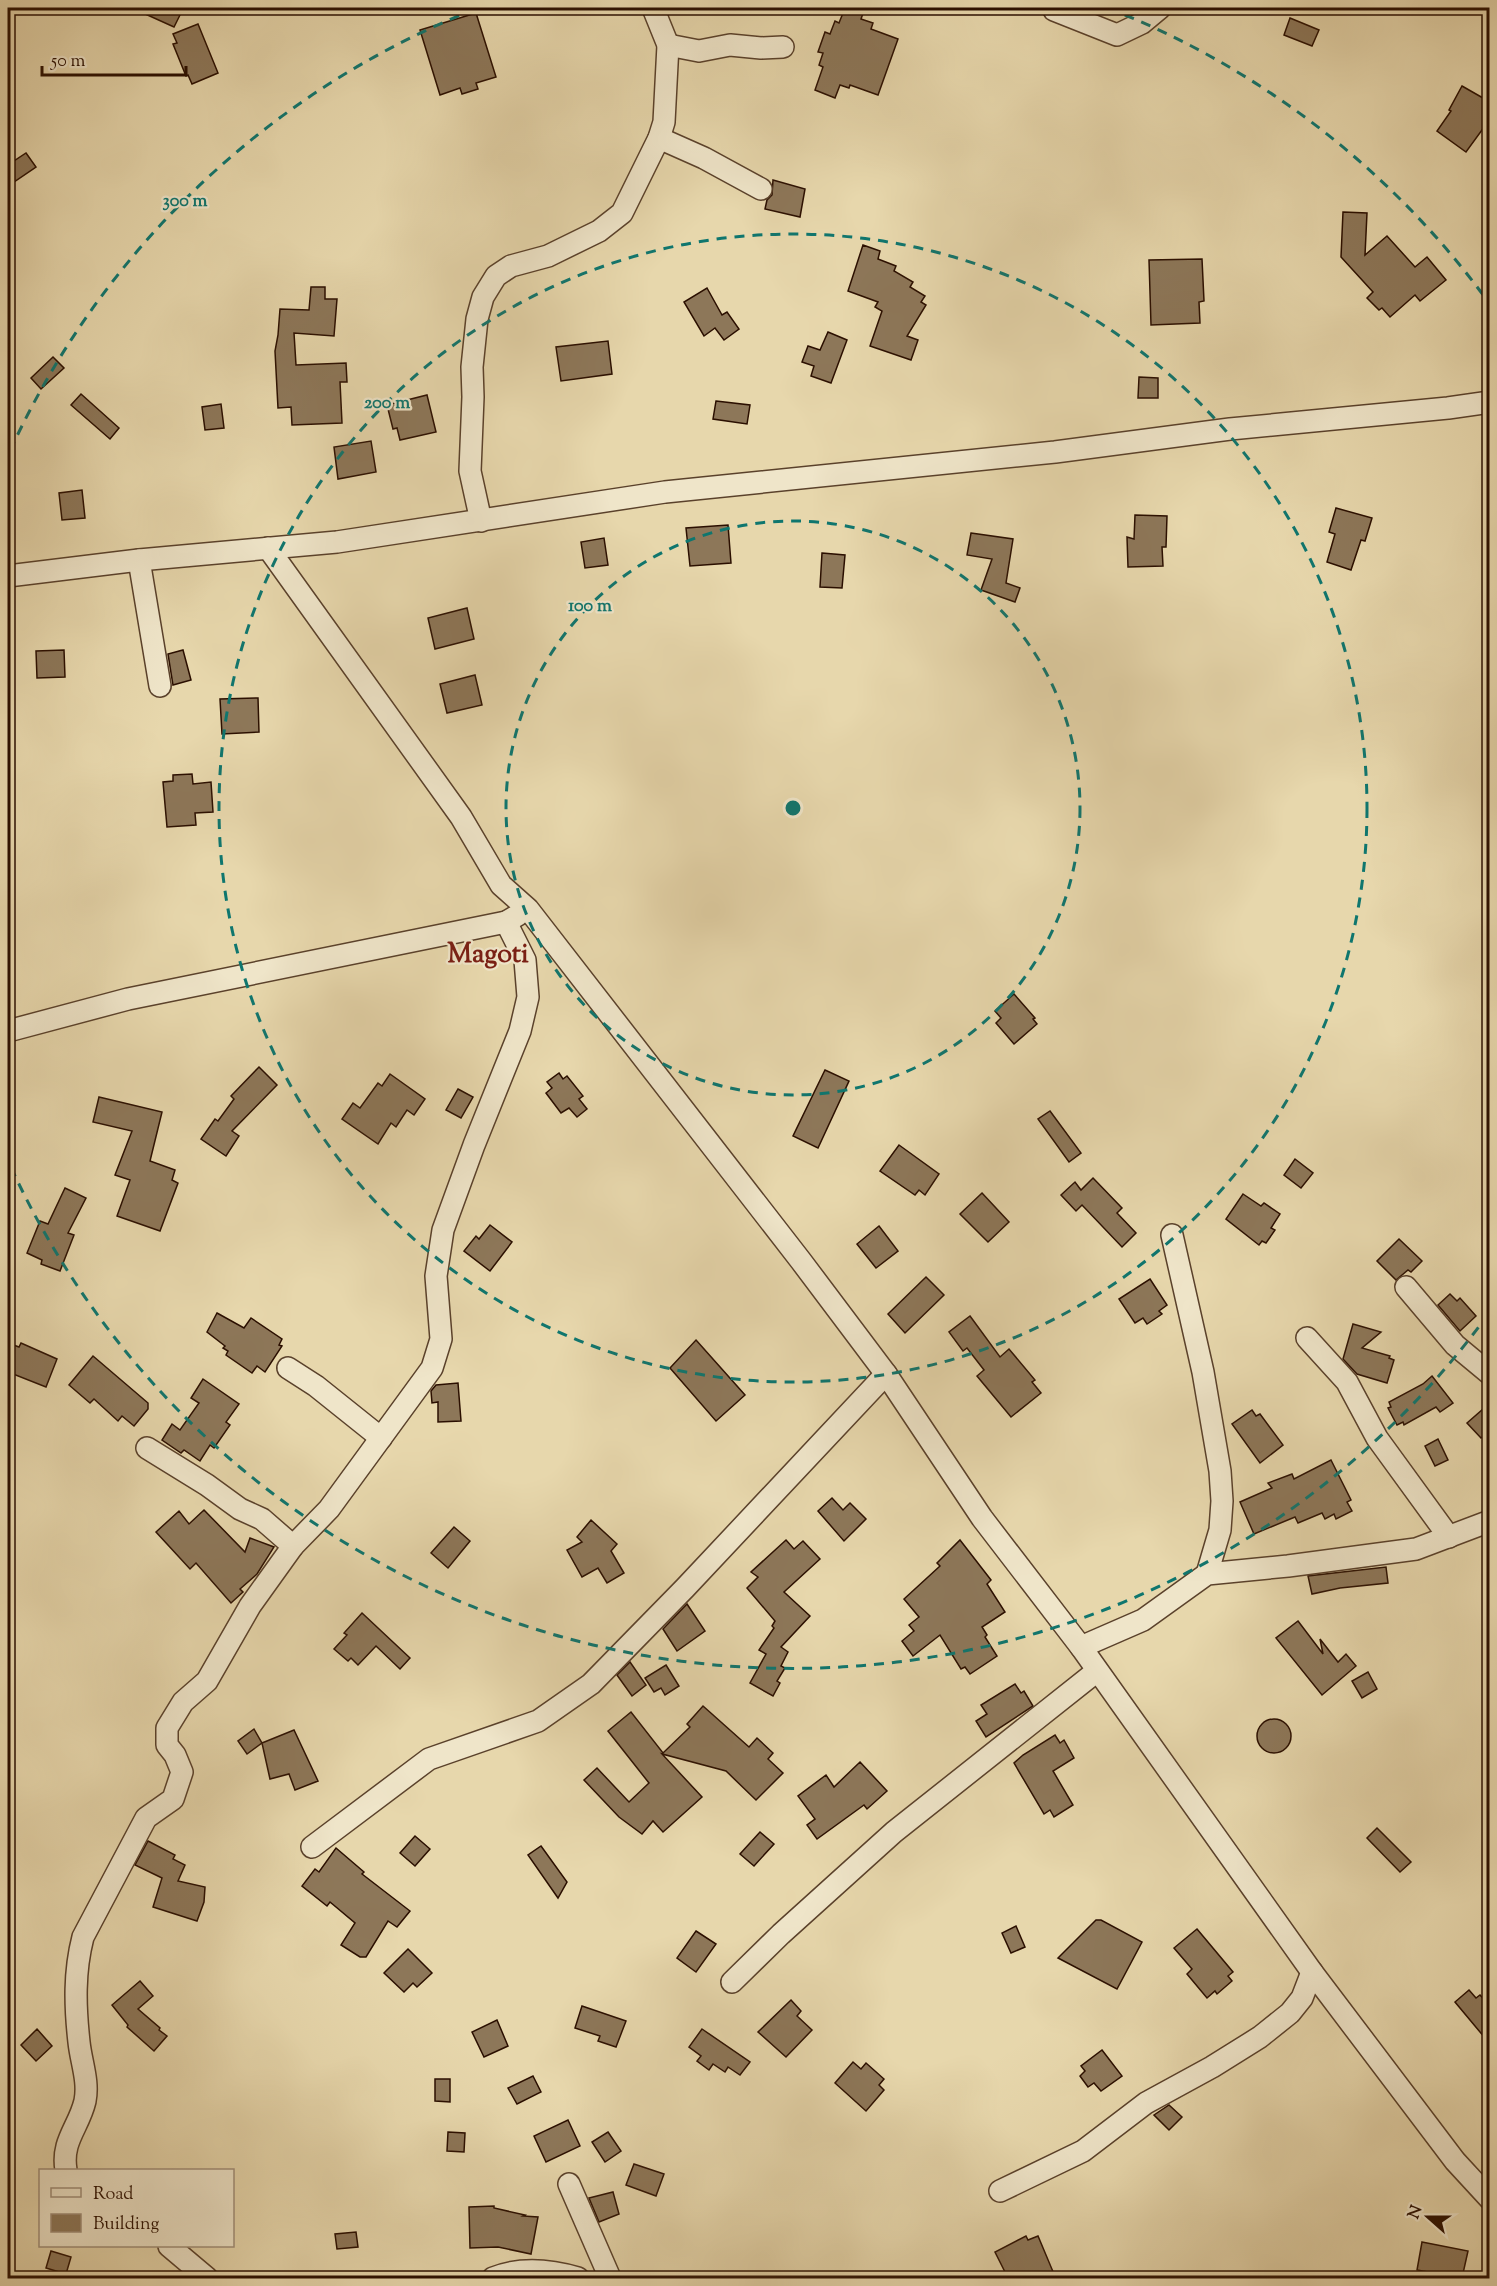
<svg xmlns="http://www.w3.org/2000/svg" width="1497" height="2286" font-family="'Sorts Mill Goudy',serif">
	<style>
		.building { fill: #8d7759; stroke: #2b0f00; stroke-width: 1.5 }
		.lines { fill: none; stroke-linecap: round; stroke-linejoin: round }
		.minor-casing { stroke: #5a412b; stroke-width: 24 }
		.minor { stroke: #efe5c9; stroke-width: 21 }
		.ring { fill: none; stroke: #0f766e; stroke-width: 3; stroke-dasharray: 10 8 }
		.labels { text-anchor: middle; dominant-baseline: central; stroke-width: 4.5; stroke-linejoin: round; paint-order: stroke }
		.quarter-label { font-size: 27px; font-weight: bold; fill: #7a1f14; stroke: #efe5c9 }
		.centre { fill: #0f766e; stroke: #efe5c9; stroke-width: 3 }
		.ring-label { font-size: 18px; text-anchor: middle; font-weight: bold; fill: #0f766e; stroke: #efe5c9; stroke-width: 4.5; stroke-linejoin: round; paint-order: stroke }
	</style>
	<rect width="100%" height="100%" fill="#e7d7ac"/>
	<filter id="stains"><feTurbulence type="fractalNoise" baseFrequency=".00333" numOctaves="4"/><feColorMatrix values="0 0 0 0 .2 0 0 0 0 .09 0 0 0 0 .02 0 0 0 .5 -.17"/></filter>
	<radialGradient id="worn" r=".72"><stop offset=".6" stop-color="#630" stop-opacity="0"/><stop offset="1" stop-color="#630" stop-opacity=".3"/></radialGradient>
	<!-- building -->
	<g class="building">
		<path d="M132,8H169L181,13L174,27Z"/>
		<path d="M845,8H865L861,19L873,23L871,29L898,39L878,95L850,85L849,88L840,85L835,98L815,90L823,67L819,65L823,53L818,52L825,32L830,34L835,21L839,23Z"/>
		<path d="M476,13L496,77L476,83L478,89L462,94L460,88L440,95L420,30Z"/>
		<path d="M1290,18L1319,30L1312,46L1284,35Z"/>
		<path d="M198,24L218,73L192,84L188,75L186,76L173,44L177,43L173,34Z"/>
		<path d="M1462,86L1490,102V119L1466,152L1437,131L1451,111L1449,110Z"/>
		<path d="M26,153L36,167L8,186V165Z"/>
		<path d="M773,180L805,189L800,217L765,209L767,200L772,195Z"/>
		<path d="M1343,212L1367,213L1365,255L1387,236L1415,267L1427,257L1446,280L1420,301L1415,295L1390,317L1382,308L1379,310L1367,298L1373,292L1341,257Z"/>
		<path d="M863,245L880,251L878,259L896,266L894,271L913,282L910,287L925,296L921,302L926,305L907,336L918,340L911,360L870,346L882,311L875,307L878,302L848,291Z"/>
		<path d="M1202,259L1204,301L1199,302L1200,323L1151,325L1149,260Z"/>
		<path d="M311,287H325V299H337L334,336L294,333L296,365L346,363L347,382H340L342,423L292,425L291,407L278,408L275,351L278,335L280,309L309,310Z"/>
		<path d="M707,288L722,315L727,312L739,329L724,340L715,328L704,336L684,302Z"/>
		<path d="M828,332L847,340L831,383L811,376L814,366L802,362L808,346L820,350Z"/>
		<path d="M608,341L612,374L561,381L556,347Z"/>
		<path d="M53,357L64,368L41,389L31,378Z"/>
		<path d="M1139,377L1158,378V398H1138Z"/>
		<path d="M81,394L119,428L110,439L71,405Z"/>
		<path d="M427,395L436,432L400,440L397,428L393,429L387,405Z"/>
		<path d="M716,401L750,405L747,424L713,419Z"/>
		<path d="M221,404L224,428L205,430L202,407Z"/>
		<path d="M371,441L376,472L338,479L334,447Z"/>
		<path d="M82,490L85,518L62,520L59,493Z"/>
		<path d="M1336,508L1372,518L1365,541L1361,540L1351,570L1327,562L1335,534L1329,532Z"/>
		<path d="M1135,515L1167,516L1166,547H1162L1163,566L1128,567L1127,537L1134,539Z"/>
		<path d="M728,525L731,563L690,566L686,528Z"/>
		<path d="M971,533L1013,539L1006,583L1020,588L1015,602L981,590L992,559L967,555Z"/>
		<path d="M604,538L608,565L585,568L581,542Z"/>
		<path d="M822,553L845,555L842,588L820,587Z"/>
		<path d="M467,608L474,639L435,649L428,618Z"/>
		<path d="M64,650L65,677L37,678L36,651Z"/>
		<path d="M183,650L191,680L173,685L168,654Z"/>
		<path d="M475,675L482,705L447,713L440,684Z"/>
		<path d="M258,698L259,732L222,734L220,699Z"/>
		<path d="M192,774L193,784L211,782L213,812L195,813L196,825L167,827L163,782L173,781V775Z"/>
		<path d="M1014,994L1035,1018L1033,1019L1037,1024L1014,1044L996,1023L1001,1018L995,1011Z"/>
		<path d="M259,1067L277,1085L232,1131L239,1136L226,1156L201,1139L215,1119L218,1121L234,1099L231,1096Z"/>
		<path d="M825,1070L849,1081L818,1148L793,1136Z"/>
		<path d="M559,1073L563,1079L567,1076L583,1096L579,1099L587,1109L577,1117L569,1108L561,1113L546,1093L552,1088L547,1082Z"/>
		<path d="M390,1074L425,1099L414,1115L407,1110L396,1127L391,1123L378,1144L342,1119L353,1103L360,1108L378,1083L382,1086Z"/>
		<path d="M458,1089L473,1097L461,1118L446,1110Z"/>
		<path d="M99,1097L162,1112L150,1161L175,1170L172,1180L178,1183L160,1231L117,1216L130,1180L115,1175L132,1131L93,1122Z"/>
		<path d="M1050,1111L1081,1153L1069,1162L1038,1119Z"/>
		<path d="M899,1145L939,1174L925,1195L919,1190L915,1195L880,1171Z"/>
		<path d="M1295,1159L1313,1173L1301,1188L1284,1175Z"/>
		<path d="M1093,1178L1122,1208L1117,1213L1136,1233L1122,1247L1082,1205L1076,1211L1061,1195L1075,1182L1081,1190Z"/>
		<path d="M65,1188L86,1198L68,1233L74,1235L60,1271L41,1264L42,1260L27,1253L40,1221L48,1224Z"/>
		<path d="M982,1193L1009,1222L988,1242L960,1214Z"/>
		<path d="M1243,1194L1261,1206L1264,1203L1280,1214L1271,1228L1275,1230L1266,1243L1262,1241L1259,1245L1226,1219Z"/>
		<path d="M490,1225L512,1242L490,1271L464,1251L476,1236L479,1239Z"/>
		<path d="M879,1226L898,1251L876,1268L857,1244Z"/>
		<path d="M1399,1239L1422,1261L1411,1272L1408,1270L1396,1280L1377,1261Z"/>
		<path d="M926,1277L944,1295L905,1333L888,1314Z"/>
		<path d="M1150,1279L1167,1305L1159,1311L1162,1314L1147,1324L1143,1318L1135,1323L1119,1299Z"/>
		<path d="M1450,1294L1457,1301L1460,1298L1476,1316L1460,1331L1438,1305Z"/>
		<path d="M217,1313L244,1328L251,1318L282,1339L279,1345L282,1346L265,1372L257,1366L252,1373L226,1355L228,1351L223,1348L225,1346L207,1332Z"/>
		<path d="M970,1316L1000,1357L1009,1349L1035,1380L1032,1382L1041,1393L1011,1417L977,1376L984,1370L967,1348L963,1351L949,1332Z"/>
		<path d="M1353,1324L1381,1332L1362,1348L1390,1356L1389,1358L1394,1360L1387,1383L1357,1374L1343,1359Z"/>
		<path d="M696,1340L745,1395L716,1421L670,1368Z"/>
		<path d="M8,1343L19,1347L21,1343L57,1359L46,1387L8,1372Z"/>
		<path d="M93,1356L148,1403V1409L134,1426L122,1416L118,1421L94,1399L90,1403L69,1385Z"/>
		<path d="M1432,1376L1453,1403L1440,1412L1436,1407L1404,1425L1403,1422L1397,1425L1388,1408L1391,1407L1389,1402L1423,1384Z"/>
		<path d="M203,1379L239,1404L226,1422L230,1425L214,1448L210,1445L200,1461L184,1450L181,1453L162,1440L172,1424L180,1430L199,1403L191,1398Z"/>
		<path d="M458,1383L461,1421L438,1422V1402L432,1403L431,1391L436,1385Z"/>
		<path d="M1490,1403V1431L1481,1438L1467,1423Z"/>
		<path d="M1252,1410L1256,1416L1260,1414L1283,1445L1260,1463L1232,1424Z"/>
		<path d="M1438,1439L1448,1460L1435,1466L1425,1446Z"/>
		<path d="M1331,1460L1351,1500L1347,1502L1352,1511L1336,1519L1334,1514L1325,1519L1322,1513L1298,1523L1295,1517L1254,1534L1240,1502L1272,1488L1268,1483L1292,1474L1294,1479Z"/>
		<path d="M832,1498L843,1510L850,1503L866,1519L844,1541L818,1511Z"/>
		<path d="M204,1510L245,1552L250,1538L274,1547L257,1574L240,1589L243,1592L231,1603L196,1563L190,1569L156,1532L179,1511L189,1524Z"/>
		<path d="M591,1520L617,1544L611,1551L624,1573L607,1583L598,1568L582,1577L567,1550L582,1542L577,1537Z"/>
		<path d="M454,1527L470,1541L448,1568L431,1553Z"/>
		<path d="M786,1540L794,1549L803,1541L820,1559L784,1592L810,1616L781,1647L788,1652L781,1666L785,1668L777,1681L780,1683L773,1696L750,1683L766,1654L759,1650L774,1628L772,1626L775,1621L747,1588L758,1577L751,1572Z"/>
		<path d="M960,1540L991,1580L987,1584L1005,1612L982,1627L987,1635L985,1637L997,1656L970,1674L965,1667L961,1669L940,1635L913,1656L902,1641L914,1631L909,1625L919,1617L904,1599L940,1566L937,1563Z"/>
		<path d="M1386,1567L1388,1583L1340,1588L1312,1594L1308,1576Z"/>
		<path d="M687,1604L705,1631L677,1651L663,1629Z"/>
		<path d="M362,1613L410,1658L400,1669L376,1646L358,1665L351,1658L348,1661L334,1649L347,1635L344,1633Z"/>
		<path d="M1298,1621L1323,1654L1320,1639L1338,1662L1346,1654L1356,1666L1322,1695L1276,1638Z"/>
		<path d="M630,1662L646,1685L632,1696L617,1675Z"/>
		<path d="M666,1665L679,1686L665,1695L661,1688L654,1692L645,1678Z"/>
		<path d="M1368,1672L1377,1689L1362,1698L1352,1681Z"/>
		<path d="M1015,1684L1021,1693L1024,1691L1033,1706L986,1737L976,1721L987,1714L981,1705Z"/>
		<path d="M703,1706L749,1747L757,1738L773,1753L768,1759L783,1773L756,1800L726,1771L662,1754L702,1797L663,1832L653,1821L642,1834L619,1817L584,1780L597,1768L629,1802L649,1783L608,1731L631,1712L663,1753L690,1727L687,1724Z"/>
		<circle cx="1274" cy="1736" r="17"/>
		<path d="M254,1729L262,1743L294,1730L318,1781L295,1790L289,1774L270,1779L262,1743L247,1754L238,1741Z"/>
		<path d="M1055,1735L1060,1743L1064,1740L1074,1758L1053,1771L1073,1805L1054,1817L1050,1810L1044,1814L1014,1763L1023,1755Z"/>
		<path d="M860,1762L887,1791L867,1809L864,1805L817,1839L807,1825L815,1819L798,1796L826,1775L834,1787Z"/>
		<path d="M1377,1828L1411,1862L1400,1872L1367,1838Z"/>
		<path d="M760,1832L774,1844L754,1866L740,1854Z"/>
		<path d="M415,1836L430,1849L415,1866L400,1853Z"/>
		<path d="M148,1841L175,1855L173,1859L185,1865L178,1881L205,1887L204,1902L197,1921L153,1907L162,1878L135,1865Z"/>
		<path d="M541,1846L567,1882L558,1898L528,1855Z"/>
		<path d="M336,1848L364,1872L362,1874L410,1911L397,1927L388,1921L366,1957H360L341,1945L355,1923L330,1902L327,1906L302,1886L315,1869L319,1872Z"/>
		<path d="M1096,1920H1101L1142,1942L1117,1989L1058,1958Z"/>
		<path d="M1016,1926L1025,1947L1011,1953L1002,1933Z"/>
		<path d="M1197,1929L1233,1972L1228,1976L1232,1981L1217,1994L1215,1991L1207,1998L1187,1974L1192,1969L1174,1948Z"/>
		<path d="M696,1931L716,1944L696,1972L677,1958Z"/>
		<path d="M408,1949L432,1973L417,1987L413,1983L404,1992L384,1973Z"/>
		<path d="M140,1981L153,1996L138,2009L160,2028L159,2030L167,2036L154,2051L127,2027L128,2025L112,2005Z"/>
		<path d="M1469,1990L1476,1998L1480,1995L1490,2006V2044L1455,2002Z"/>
		<path d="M791,2000L801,2011L797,2016L812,2030L786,2057L758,2032Z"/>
		<path d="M582,2006L626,2021L616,2047L598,2041L600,2036L575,2028Z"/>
		<path d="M497,2020L508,2046L484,2057L472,2032Z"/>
		<path d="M37,2029L52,2046L36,2061L21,2045Z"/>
		<path d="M702,2029L750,2062L740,2075L728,2067L725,2072L713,2064L709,2070L697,2061L701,2056L689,2047Z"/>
		<path d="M1102,2050L1122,2076L1101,2091L1094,2083L1088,2087L1080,2076L1085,2071L1081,2066Z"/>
		<path d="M853,2062L861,2069L866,2063L884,2079L879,2085L884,2090L866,2111L835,2083Z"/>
		<path d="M533,2076L541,2092L517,2104L508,2088Z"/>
		<path d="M435,2079H450V2102L435,2101Z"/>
		<path d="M1169,2105L1182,2117L1169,2130L1154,2115Z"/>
		<path d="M568,2120L580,2146L546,2162L534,2136Z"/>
		<path d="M448,2132L465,2133L464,2152L447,2151Z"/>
		<path d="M608,2132L621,2151L605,2162L592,2142Z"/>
		<path d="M634,2164L664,2174L656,2196L626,2185Z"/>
		<path d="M613,2192L619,2214L599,2222L589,2198Z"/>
		<path d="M494,2206V2208L525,2215L523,2216L538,2217L531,2254L498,2247L470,2248L469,2207Z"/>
		<path d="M356,2232L358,2247L337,2249L335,2234Z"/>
		<path d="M1026,2236L1028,2240L1038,2236L1054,2274L1045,2278H1008L995,2252Z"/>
		<path d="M1422,2242L1468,2251L1462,2278L1417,2270Z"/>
		<path d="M51,2251L71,2257L66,2274L46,2268Z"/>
	</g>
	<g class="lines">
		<defs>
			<g id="minor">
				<path d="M1054,10L1117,35L1142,23L1160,8"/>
				<path d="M668,45L699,51L730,45L761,48L783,47"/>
				<path d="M659,138L704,158L761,189"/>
				<path d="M481,521L470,471L473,397L472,367L477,319L483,297L496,276L511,266L548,256L599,231L622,213L659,138L664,122L668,45L653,8"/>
				<path d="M268,548L461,817L501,885L528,909L801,1261L886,1374L982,1518L1081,1647L1312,1972L1455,2161L1490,2199"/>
				<path d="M139,560L160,686"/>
				<path d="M8,576L139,560L337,542L665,492L1055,452L1230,429L1448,408L1490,402"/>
				<path d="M8,1031L128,999L506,922L518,915"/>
				<path d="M1172,1235L1203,1372L1220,1471L1222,1501L1220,1530L1207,1574"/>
				<path d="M1406,1287L1455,1345L1490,1374"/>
				<path d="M1307,1338L1347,1382L1377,1438L1449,1537"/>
				<path d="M288,1368L316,1386L381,1438"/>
				<path d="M147,1448L207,1485L240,1509L262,1519L293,1546"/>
				<path d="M1081,1647L1143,1620L1207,1574L1288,1566L1416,1549L1490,1521"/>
				<path d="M312,1847L429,1759L538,1721L591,1684L685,1588L886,1374"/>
				<path d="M732,1982L781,1934L894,1832L1097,1671"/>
				<path d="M66,2170C61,2141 79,2127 85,2101C89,2081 81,2062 79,2042C75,2006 74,1972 83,1937L146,1818L173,1799L182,1772L175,1755L167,1745V1728L183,1702L207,1681L250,1606L293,1546L329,1509L432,1368L441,1339L436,1276L443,1230L474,1145L520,1031L528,997L525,960L506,922"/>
				<path d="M569,2184L610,2278"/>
				<path d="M1000,2191L1083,2151L1146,2103L1212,2067L1260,2037L1290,2013L1302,1998L1312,1972"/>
				<path d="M169,2246L207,2278"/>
				<path d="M493,2278C520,2267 551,2270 578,2278"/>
			</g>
		</defs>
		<!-- minor casing -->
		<use href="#minor" class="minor-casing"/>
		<!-- minor -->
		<use href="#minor" class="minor"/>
	</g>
	<!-- distance rings -->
	<g class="ring">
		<circle cx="793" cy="808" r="287"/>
		<circle cx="793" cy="808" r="574"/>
		<path d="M1489 1313A860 860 0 0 1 10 1165M10 451A860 860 0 0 1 478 8M1108 8A860 860 0 0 1 1489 303"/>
	</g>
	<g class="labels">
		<!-- quarter labels -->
		<g class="quarter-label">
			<text x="488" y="955">Magoti</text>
		</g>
	</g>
	<circle cx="793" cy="808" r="9" class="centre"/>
	<g class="ring-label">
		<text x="185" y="206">300 m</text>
		<text x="387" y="408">200 m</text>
		<text x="590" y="611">100 m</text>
	</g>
	<!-- margin -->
	<rect width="1497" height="2286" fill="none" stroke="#e7d7ac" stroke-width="30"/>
	<rect x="9" y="9" width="1479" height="2268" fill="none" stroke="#2b0f00" stroke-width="3"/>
	<rect x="15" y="15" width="1467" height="2256" fill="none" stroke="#2b0f00" stroke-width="1.5"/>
	<!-- legend -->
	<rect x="39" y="2169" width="195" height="78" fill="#efe5c9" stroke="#a18f79" stroke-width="1.5"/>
	<rect x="51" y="2188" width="30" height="9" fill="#efe5c9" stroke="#a18f79" stroke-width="1.5"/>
	<text x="93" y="2199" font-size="18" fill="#2b0f00">Road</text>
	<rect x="51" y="2214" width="30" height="18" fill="#8d7759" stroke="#a18f79" stroke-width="1.5"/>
	<text x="93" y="2229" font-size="18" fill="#2b0f00">Building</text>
	<!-- north arrow -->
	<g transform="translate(1428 2217) rotate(291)" stroke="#efe5c9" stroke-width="4.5" paint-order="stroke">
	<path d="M0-4.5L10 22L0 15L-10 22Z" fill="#2b0f00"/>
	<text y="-9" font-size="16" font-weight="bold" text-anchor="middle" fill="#2b0f00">N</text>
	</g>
	<!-- scale -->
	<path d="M42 66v9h144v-9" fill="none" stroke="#2b0f00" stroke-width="3"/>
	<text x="51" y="66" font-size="18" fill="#2b0f00" stroke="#efe5c9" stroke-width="4.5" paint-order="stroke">50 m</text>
	<rect width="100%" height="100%" filter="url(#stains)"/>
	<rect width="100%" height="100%" fill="url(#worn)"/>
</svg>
